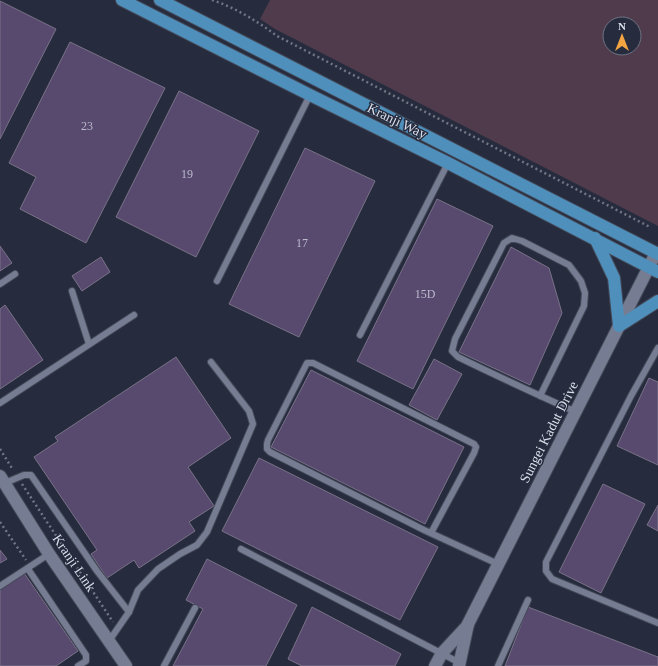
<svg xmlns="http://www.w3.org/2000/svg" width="658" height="666" font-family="Georgia,serif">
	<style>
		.green { fill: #4f3b4b; fill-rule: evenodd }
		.building { fill: #58496e; stroke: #797287 }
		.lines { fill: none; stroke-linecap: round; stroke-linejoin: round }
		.lane-casing { stroke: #444958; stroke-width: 8 }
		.street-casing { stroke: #444958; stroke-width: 14 }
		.secondary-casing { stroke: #444958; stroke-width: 14 }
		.primary-casing { stroke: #444958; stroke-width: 14 }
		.path { stroke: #717685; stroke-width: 2.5; stroke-dasharray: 2 3; stroke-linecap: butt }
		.lane { stroke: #767d92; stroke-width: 6 }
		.street { stroke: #767d92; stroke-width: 12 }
		.secondary { stroke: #767d92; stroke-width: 12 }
		.primary { stroke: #4e8fbb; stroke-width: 12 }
		.labels { text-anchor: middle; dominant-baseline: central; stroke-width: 3; stroke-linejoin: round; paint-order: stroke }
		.number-label { font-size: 12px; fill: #babacc }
		.street-label { font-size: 14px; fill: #dbdfeb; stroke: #262c3e }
	</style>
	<rect width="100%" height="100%" fill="#262c3e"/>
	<!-- green -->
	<path class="green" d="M270,0H658V226L275,29L260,19ZM610,24H634V48H610Z"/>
	<!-- building -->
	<g class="building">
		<path d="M0,1L56,29L0,139Z"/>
		<path d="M70,42L165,88L86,243L20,209L36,177L9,163Z"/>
		<path d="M179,91L259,131L196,257L116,217Z"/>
		<path d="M305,148L375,181L299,337L229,304Z"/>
		<path d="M437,199L493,226L413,389L357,361Z"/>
		<path d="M0,246L12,263L0,271Z"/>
		<path d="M511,247L549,268L562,313L530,385L459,352Z"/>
		<path d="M101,257L110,272L82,291L72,276Z"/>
		<path d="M5,305L43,360L0,389V309Z"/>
		<path d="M176,357L231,438L188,467L214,506L189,522L195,531L139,568L134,560L107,578L91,554L97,550L34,457L58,441L55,437Z"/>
		<path d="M434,359L462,374L437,420L409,405Z"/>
		<path d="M311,370L464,447L425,524L271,447Z"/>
		<path d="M649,378L658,382V465L617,446Z"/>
		<path d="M259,458L438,547L400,620L222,531Z"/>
		<path d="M603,484L645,504L601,593L559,572Z"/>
		<path d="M658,505V531L647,525Z"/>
		<path d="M0,550L7,559L0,563Z"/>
		<path d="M207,559L297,605L266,666H173L203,609L186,600Z"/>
		<path d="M24,573L78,651L56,666H0V589Z"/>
		<path d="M312,607L401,654L395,666H302L288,659Z"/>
		<path d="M528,607L658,657V666H505Z"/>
	</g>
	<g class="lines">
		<defs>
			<g id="lane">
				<path d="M217,281L310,95"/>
				<path d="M0,284L15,274"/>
				<path d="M72,291L89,344"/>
				<path d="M360,335L448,163"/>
				<path d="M658,348L631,396L546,562V571L552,579L658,623"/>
				<path d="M540,396L584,306L585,293L581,281L569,265L522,241L512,238L504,243L455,339L452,351L458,357C497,376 536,394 576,412"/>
				<path d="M0,403L134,315"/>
				<path d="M5,483L24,475H31L97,571L129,612"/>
				<path d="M431,533L474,453L476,447L474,444L313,363H307L268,440L267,444V449L270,452L424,530L498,564"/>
				<path d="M241,549L460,663"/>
				<path d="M28,569L86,655V661L78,666"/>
				<path d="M0,586L49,554"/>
				<path d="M109,641L129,612L138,590L158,569L180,554L197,545L207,532L253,424L249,411L211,362"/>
				<path d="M164,666L195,608"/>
				<path d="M498,666L528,600"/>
			</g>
			<path id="street" d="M0,476L49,554L126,666"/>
			<g id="secondary">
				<path d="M435,666L442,653L468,625"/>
				<path d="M459,666L468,624L656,253"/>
			</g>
			<g id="primary">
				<path d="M122,0L310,95L448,163L658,272"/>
				<path d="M160,0L658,254"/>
				<path d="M595,238L614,278L619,326L658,301"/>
			</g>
		</defs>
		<!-- lane casing -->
		<use href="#lane" class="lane-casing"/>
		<!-- street casing -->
		<use href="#street" class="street-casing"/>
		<!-- secondary casing -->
		<use href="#secondary" class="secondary-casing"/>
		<!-- primary casing -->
		<use href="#primary" class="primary-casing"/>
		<!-- path -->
		<g class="path">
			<path d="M212,0C236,8 257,21 277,36L650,227"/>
			<path d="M0,449L13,470"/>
			<path d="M22,484L113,622"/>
			<path d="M0,522L26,560"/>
		</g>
		<!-- lane -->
		<use href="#lane" class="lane"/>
		<!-- street -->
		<use href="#street" class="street"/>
		<!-- secondary -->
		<use href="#secondary" class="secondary"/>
		<!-- primary -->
		<use href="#primary" class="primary"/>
	</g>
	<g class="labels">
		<!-- number labels -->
		<g class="number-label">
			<text x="87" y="126">23</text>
			<text x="187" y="174">19</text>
			<text x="302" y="243">17</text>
			<text x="425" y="294">15D</text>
		</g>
		<!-- street labels -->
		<g class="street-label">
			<text transform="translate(397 121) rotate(26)">Kranji Way</text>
			<text transform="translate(549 432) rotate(-63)">Sungei Kadut Drive</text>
			<text transform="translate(74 563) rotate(56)">Kranji Link</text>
		</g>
	</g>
	<!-- north arrow -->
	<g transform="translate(622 36)"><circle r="19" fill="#262c3e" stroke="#6e7483"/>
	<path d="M0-3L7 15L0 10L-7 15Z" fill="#f3a442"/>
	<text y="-6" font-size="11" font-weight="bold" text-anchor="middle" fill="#dbdfeb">N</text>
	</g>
</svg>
